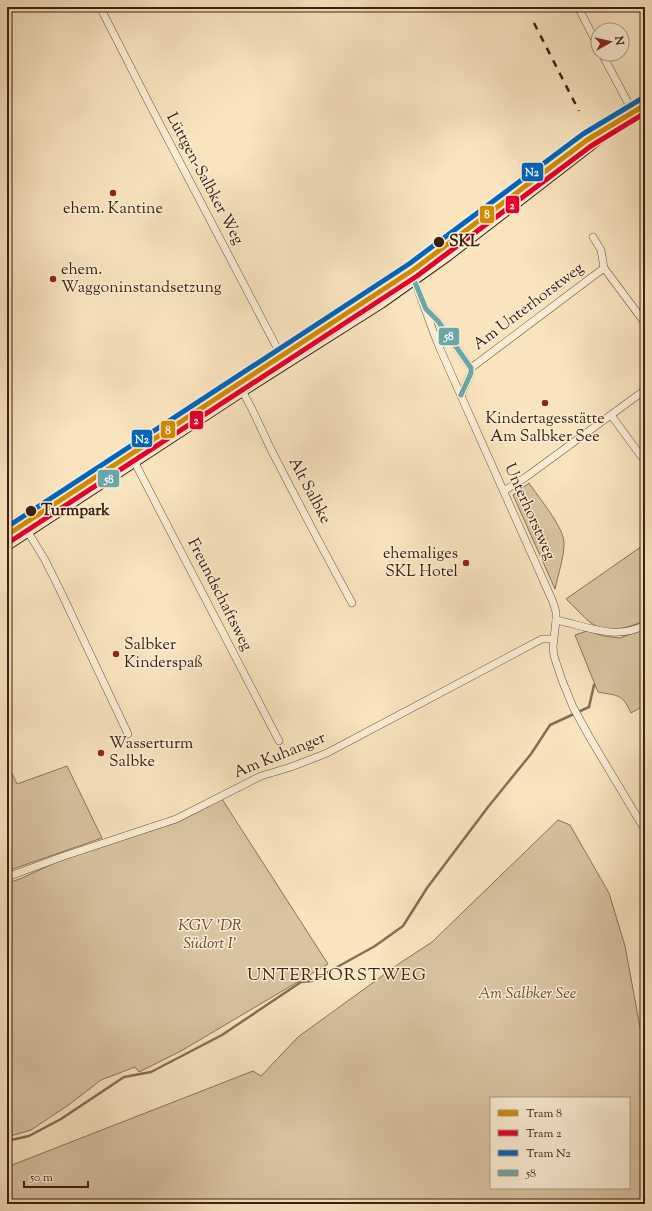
<svg xmlns="http://www.w3.org/2000/svg" width="652" height="1211" font-family="'Sorts Mill Goudy',serif">
	<style>
		.green { fill: #d9c3a0; stroke: #8a7258; fill-rule: evenodd }
		.lines { fill: none; stroke-linecap: round; stroke-linejoin: round }
		.stream { stroke: #866d55; stroke-width: 2.5 }
		.minor-casing { stroke: #6a513c; stroke-width: 8 }
		.secondary-casing { stroke: #3b2010; stroke-width: 12 }
		.minor { stroke: #fbedd5; stroke-width: 7 }
		.secondary { stroke: #fbedd5; stroke-width: 10 }
		.rail { stroke: #3b2010; stroke-width: 2.5; stroke-dasharray: 7 7; stroke-linecap: butt }
		.bus-1-casing { stroke: #fbedd5; stroke-width: 8 }
		.bus-1 { stroke: #6ba6a6; stroke-width: 5 }
		.tram-1-casing { stroke: #fbedd5; stroke-width: 8 }
		.tram-2-casing { stroke: #fbedd5; stroke-width: 8 }
		.tram-3-casing { stroke: #fbedd5; stroke-width: 8 }
		.tram-1 { stroke: #d18b03; stroke-width: 5 }
		.tram-2 { stroke: #e4002b; stroke-width: 5 }
		.tram-3 { stroke: #0065bd; stroke-width: 5 }
		.poi-dot { fill: #8f2418; stroke: #fbedd5; stroke-width: 1.5 }
		.stop-dot { fill: #3b2010; stroke: #fbedd5; stroke-width: 1.5 }
		.labels { text-anchor: middle; dominant-baseline: central; stroke-width: 3; stroke-linejoin: round; paint-order: stroke }
		.street-label { font-size: 16px; fill: #3b2010; stroke: #fbedd5 }
		.poi-label { font-size: 16px; fill: #3b2010; stroke: #fbedd5; text-anchor: start }
		.stop-label { font-size: 16px; font-weight: bold; fill: #3b2010; stroke: #fbedd5; text-anchor: start }
		.park-label { font-size: 16px; font-style: italic; fill: #624934; stroke: #fbedd5 }
		.neighbourhood-label { font-size: 17px; letter-spacing: 1px; fill: #3b2010; stroke: #fbedd5 }
		.line-badge { stroke: #fbedd5; stroke-width: 1.5 }
		.badge-label { font-size: 11px; text-anchor: middle; font-weight: bold; fill: #fff }
	</style>
	<rect width="100%" height="100%" fill="#f9e4be"/>
	<filter id="stains"><feTurbulence type="fractalNoise" baseFrequency=".005" numOctaves="4"/><feColorMatrix values="0 0 0 0 .2 0 0 0 0 .09 0 0 0 0 .02 0 0 0 .5 -.17"/></filter>
	<radialGradient id="worn" r=".72"><stop offset=".6" stop-color="#630" stop-opacity="0"/><stop offset="1" stop-color="#630" stop-opacity=".3"/></radialGradient>
	<!-- green -->
	<g class="green">
		<path d="M529,483C538,497 565,528 564,544C564,557 558,575 555,589L513,495Z"/>
		<path d="M645,544V620C630,628 606,634 591,623C582,616 574,606 566,599Z"/>
		<path d="M645,629V705L631,713C622,693 618,696 598,692L575,635L587,631L604,636L620,638Z"/>
		<path d="M7,763L17,784L67,766L102,838L7,871Z"/>
		<path d="M222,799L328,964L181,1051L139,1072L135,1067L101,1080L70,1104L31,1130L7,1137V883L20,879L65,858L178,822Z"/>
		<path d="M558,820L570,825L609,893L625,946L645,1054V1204H7V1167L253,1071L261,1076L298,1037L400,963L432,942ZM491,1098H629V1188H491Z"/>
	</g>
	<g class="lines">
		<!-- stream -->
		<path class="stream" d="M7,1141L29,1136L61,1119L124,1077L151,1072L222,1035L301,982L312,981L375,946L403,926L427,888L488,807L531,754L550,725L589,707L594,685"/>
		<defs>
			<g id="minor">
				<path d="M100,7L151,107L285,363"/>
				<path d="M578,7L598,46"/>
				<path d="M602,54L633,112"/>
				<path d="M593,237L601,250L604,268L645,323"/>
				<path d="M414,280C424,304 431,328 441,351L553,602L556,612V620L553,647L554,656L562,680L573,707L590,738L645,830"/>
				<path d="M426,309L438,321L471,368V373L461,395"/>
				<path d="M471,368L604,268"/>
				<path d="M242,391C255,412 264,437 276,459C301,508 326,555 352,603"/>
				<path d="M611,415L641,456"/>
				<path d="M134,461L279,741"/>
				<path d="M504,491L526,477L645,390"/>
				<path d="M28,532L45,560L59,588L128,734"/>
				<path d="M556,620C586,626 616,641 645,625"/>
				<path d="M7,877L64,856L176,819L261,776L291,767L327,753L542,639H553"/>
			</g>
			<path id="secondary" d="M7,545L242,391L381,303L447,256L645,103"/>
		</defs>
		<!-- minor casing -->
		<use href="#minor" class="minor-casing"/>
		<!-- secondary casing -->
		<use href="#secondary" class="secondary-casing"/>
		<!-- minor -->
		<use href="#minor" class="minor"/>
		<!-- secondary -->
		<use href="#secondary" class="secondary"/>
		<!-- rail -->
		<path class="rail" d="M534,23L579,111"/>
		<defs>
			<g id="bus-1">
				<path d="M414,280L426,309L438,321L471,368V373L461,395"/>
				<path d="M7,545L414,280"/>
			</g>
		</defs>
		<!-- bus-1 casing -->
		<use href="#bus-1" class="bus-1-casing"/>
		<!-- bus-1 -->
		<use href="#bus-1" class="bus-1"/>
		<defs>
			<path id="tram-1" d="M7,535L413,270L587,140L645,105"/>
			<path id="tram-2" d="M11,541L417,276L591,146L645,113"/>
			<path id="tram-3" d="M7,527L409,264L583,134L641,99"/>
		</defs>
		<!-- tram-1 casing -->
		<use href="#tram-1" class="tram-1-casing"/>
		<!-- tram-2 casing -->
		<use href="#tram-2" class="tram-2-casing"/>
		<!-- tram-3 casing -->
		<use href="#tram-3" class="tram-3-casing"/>
		<!-- tram-1 -->
		<use href="#tram-1" class="tram-1"/>
		<!-- tram-2 -->
		<use href="#tram-2" class="tram-2"/>
		<!-- tram-3 -->
		<use href="#tram-3" class="tram-3"/>
	</g>
	<!-- markers -->
	<g class="poi-dot">
		<circle cx="113" cy="193" r="4"/>
		<circle cx="53" cy="279" r="4"/>
		<circle cx="545" cy="403" r="4"/>
		<circle cx="466" cy="563" r="4"/>
		<circle cx="116" cy="654" r="4"/>
		<circle cx="101" cy="753" r="4"/>
	</g>
	<g class="stop-dot">
		<circle cx="439" cy="242" r="6"/>
		<circle cx="31" cy="511" r="6"/>
	</g>
	<g class="labels">
		<!-- street labels -->
		<g class="street-label">
			<text transform="translate(204 179) rotate(62)">Lüttgen-Salbker Weg</text>
			<text transform="translate(529 307) rotate(-37)">Am Unterhorstweg</text>
			<text transform="translate(309 491) rotate(62)">Alt Salbke</text>
			<text transform="translate(529 512) rotate(66)">Unterhorstweg</text>
			<text transform="translate(219 595) rotate(63)">Freundschaftsweg</text>
			<text transform="translate(280 756) rotate(-22)">Am Kuhanger</text>
		</g>
		<!-- poi labels -->
		<g class="poi-label">
			<text x="113" y="209" text-anchor="middle">ehem. Kantine</text>
			<text x="61" y="270">ehem.<tspan x="61" dy="18">Waggoninstandsetzung</tspan></text>
			<text x="545" y="419" text-anchor="middle">Kindertagesstätte<tspan x="545" dy="18">Am Salbker See</tspan></text>
			<text x="458" y="554" text-anchor="end">ehemaliges<tspan x="458" dy="18">SKL Hotel</tspan></text>
			<text x="124" y="645">Salbker<tspan x="124" dy="18">Kinderspaß</tspan></text>
			<text x="109" y="744">Wasserturm<tspan x="109" dy="18">Salbke</tspan></text>
		</g>
		<!-- stop labels -->
		<g class="stop-label">
			<text x="449" y="242">SKL</text>
			<text x="41" y="511">Turmpark</text>
		</g>
		<!-- park labels -->
		<g class="park-label">
			<text x="210" y="926">KGV 'DR<tspan x="210" dy="18">Südort I'</tspan></text>
			<text x="527" y="994">Am Salbker See</text>
		</g>
		<!-- neighbourhood labels -->
		<g class="neighbourhood-label">
			<text x="337" y="976">UNTERHORSTWEG</text>
		</g>
	</g>
	<g class="line-badge">
		<rect x="521" y="162" width="23" height="20" rx="4" fill="#0065bd"/>
		<rect x="505" y="195" width="15" height="19" rx="4" fill="#e4002b"/>
		<rect x="479" y="205" width="16" height="19" rx="4" fill="#d18b03"/>
		<rect x="438" y="327" width="22" height="19" rx="4" fill="#6ba6a6"/>
		<rect x="189" y="410" width="15" height="20" rx="4" fill="#e4002b"/>
		<rect x="160" y="420" width="16" height="19" rx="4" fill="#d18b03"/>
		<rect x="131" y="429" width="22" height="19" rx="4" fill="#0065bd"/>
		<rect x="97" y="469" width="23" height="19" rx="4" fill="#6ba6a6"/>
	</g>
	<g class="badge-label">
		<text x="532" y="176">N2</text>
		<text x="512" y="209">2</text>
		<text x="487" y="218">8</text>
		<text x="449" y="340">58</text>
		<text x="196" y="424">2</text>
		<text x="168" y="434">8</text>
		<text x="142" y="443">N2</text>
		<text x="109" y="483">58</text>
	</g>
	<!-- margin -->
	<rect width="652" height="1211" fill="none" stroke="#f9e4be" stroke-width="24"/>
	<rect x="8" y="8" width="636" height="1195" fill="none" stroke="#3b2010" stroke-width="2"/>
	<rect x="12" y="12" width="628" height="1187" fill="none" stroke="#3b2010"/>
	<!-- legend -->
	<rect x="490" y="1097" width="140" height="92" fill="#fbedd5" stroke="#ae9b86"/>
	<rect x="498" y="1110" width="20" height="6" fill="#d18b03" stroke="#ae9b86"/>
	<text x="526" y="1117" font-size="12" fill="#3b2010">Tram 8</text>
	<rect x="498" y="1130" width="20" height="6" fill="#e4002b" stroke="#ae9b86"/>
	<text x="526" y="1137" font-size="12" fill="#3b2010">Tram 2</text>
	<rect x="498" y="1150" width="20" height="6" fill="#0065bd" stroke="#ae9b86"/>
	<text x="526" y="1157" font-size="12" fill="#3b2010">Tram N2</text>
	<rect x="498" y="1170" width="20" height="6" fill="#6ba6a6" stroke="#ae9b86"/>
	<text x="526" y="1177" font-size="12" fill="#3b2010">58</text>
	<!-- north arrow -->
	<g transform="translate(610 42) rotate(82)"><circle r="19" fill="#fbedd5" stroke="#ae9b86"/>
	<path d="M0-3L7 15L0 10L-7 15Z" fill="#8f2418"/>
	<text y="-6" font-size="11" font-weight="bold" text-anchor="middle" fill="#3b2010">N</text>
	</g>
	<!-- scale -->
	<path d="M24 1181v6h64v-6" fill="none" stroke="#3b2010" stroke-width="2"/>
	<text x="30" y="1181" font-size="12" fill="#3b2010" stroke="#fbedd5" stroke-width="3" paint-order="stroke">50 m</text>
	<rect width="100%" height="100%" filter="url(#stains)"/>
	<rect width="100%" height="100%" fill="url(#worn)"/>
</svg>
